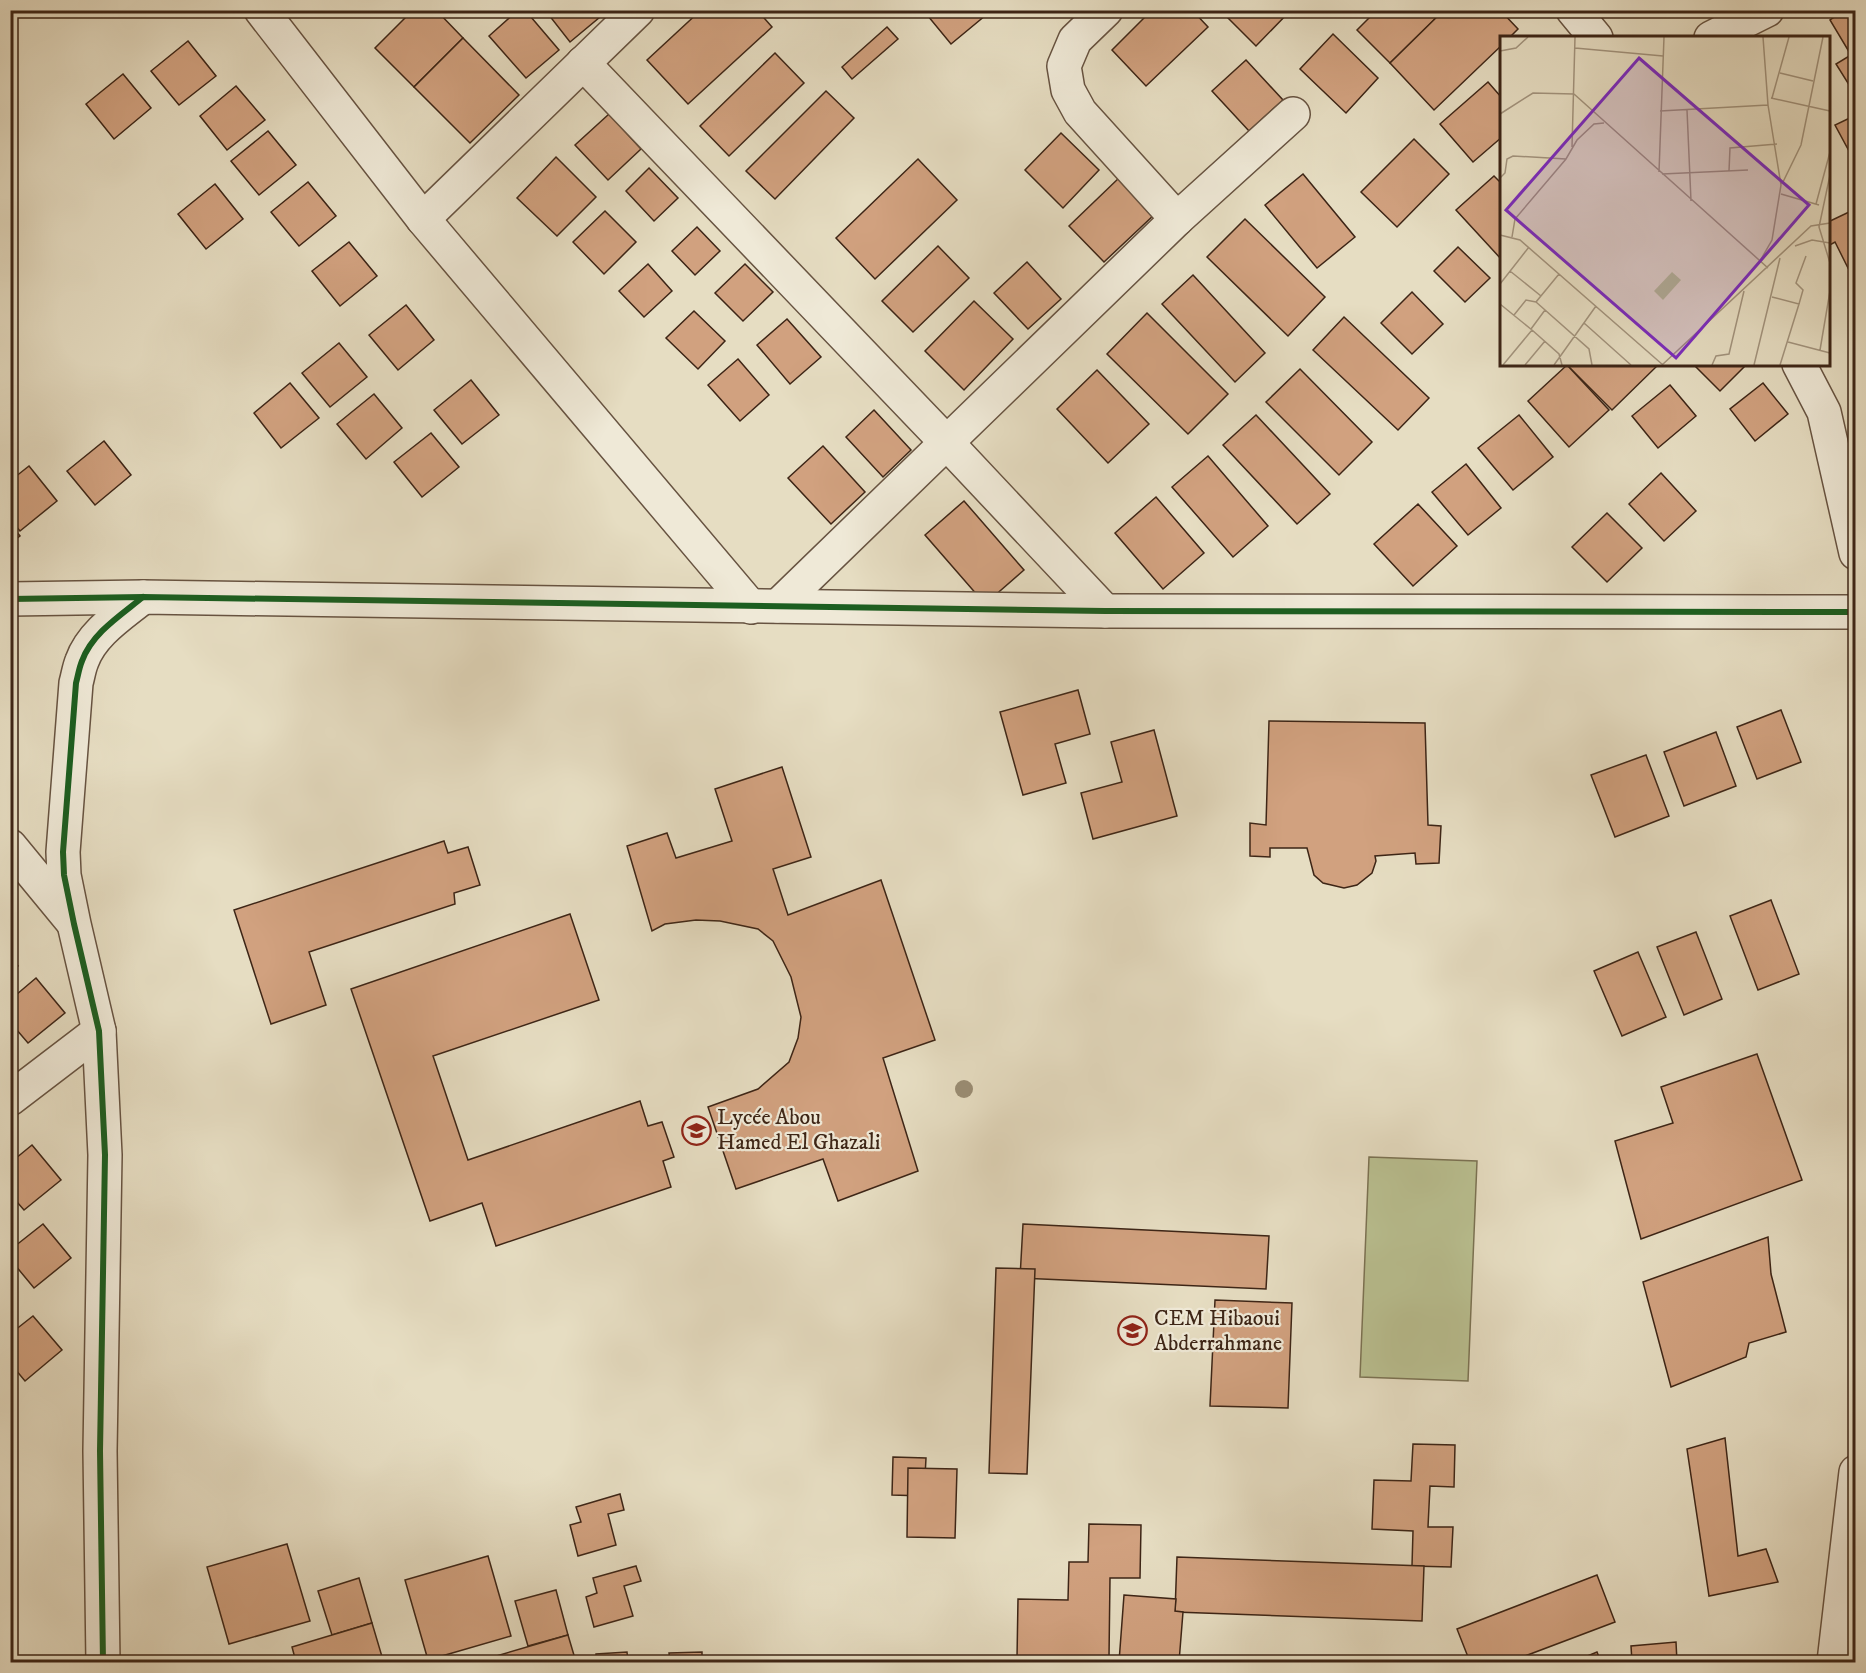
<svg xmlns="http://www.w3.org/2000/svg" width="1866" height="1673" font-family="'IM FELL DW Pica',serif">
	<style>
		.green { fill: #b9bf90; stroke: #7b7253; stroke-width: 1.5 }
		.building { fill: #d1a17f; stroke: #3d2516; stroke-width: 1.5 }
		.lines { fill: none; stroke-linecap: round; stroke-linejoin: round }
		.minor-casing { stroke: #675341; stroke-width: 36 }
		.minor { stroke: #efe9d7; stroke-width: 33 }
		.cycleway-casing { stroke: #efe9d7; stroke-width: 10 }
		.cycleway { stroke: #1b5e20; stroke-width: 6 }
		.tree { fill: #9a8d74 }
		.labels { text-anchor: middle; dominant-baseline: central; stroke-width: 4.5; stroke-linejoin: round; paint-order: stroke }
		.poi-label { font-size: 22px; fill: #3d2516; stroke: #efe9d7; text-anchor: start }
		.inset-road { fill: none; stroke: #a2937d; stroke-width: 1.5 }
		.view { fill: #7b2cbf; fill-opacity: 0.15; stroke: #7b2cbf; stroke-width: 3 }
		.inset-edge { fill: none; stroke: #3d2516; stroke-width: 3 }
	</style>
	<rect width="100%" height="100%" fill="#e6ddc2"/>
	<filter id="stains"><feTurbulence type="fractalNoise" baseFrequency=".00333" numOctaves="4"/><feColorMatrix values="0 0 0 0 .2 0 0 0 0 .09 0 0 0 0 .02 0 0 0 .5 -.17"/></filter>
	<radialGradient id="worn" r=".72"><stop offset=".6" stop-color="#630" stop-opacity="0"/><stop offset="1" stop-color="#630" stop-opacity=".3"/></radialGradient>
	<!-- green -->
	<path class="green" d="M1369,1157L1477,1161L1468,1381L1360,1377Z"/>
	<!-- building -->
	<g class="building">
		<path d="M413,10H436L463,38L414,87L375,48Z"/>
		<path d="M518,10H525L559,50L526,78L489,36Z"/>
		<path d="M545,10H605L606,12L570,42Z"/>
		<path d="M701,10H757L772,27L688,104L647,60Z"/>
		<path d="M923,10H992L951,44Z"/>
		<path d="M1152,10H1192L1208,27L1146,86L1112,50Z"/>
		<path d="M1220,10H1291L1256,46Z"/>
		<path d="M1377,10H1444L1390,63L1357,30Z"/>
		<path d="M1444,10H1500L1518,29L1509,38H1502V45L1434,110L1390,63Z"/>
		<path d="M1845,10H1856V96L1836,64L1851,55L1830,20Z"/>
		<path d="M887,27L898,39L852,79L842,67Z"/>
		<path d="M1333,34L1378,78L1346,113L1300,69Z"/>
		<path d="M463,38L519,95L470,143L414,87Z"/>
		<path d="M188,41L216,76L179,105L151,71Z"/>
		<path d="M775,53L804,83L729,156L700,126Z"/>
		<path d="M1246,60L1283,100L1249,131L1212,91Z"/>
		<path d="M123,74L151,108L114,139L86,104Z"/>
		<path d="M1488,82L1502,98V137L1473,162L1440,124Z"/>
		<path d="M236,86L265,120L227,150L200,116Z"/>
		<path d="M826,91L854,118L775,199L746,171Z"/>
		<path d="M609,114L641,149L608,180L575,145Z"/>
		<path d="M1856,115V164L1835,125Z"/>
		<path d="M268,131L296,165L259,195L231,161Z"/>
		<path d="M1061,133L1099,170L1063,208L1025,170Z"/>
		<path d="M1414,139L1449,174L1397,227L1361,192Z"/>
		<path d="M556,157L596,197L557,236L517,198Z"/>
		<path d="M918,159L957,200L875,279L836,238Z"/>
		<path d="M649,168L678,198L654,221L626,191Z"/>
		<path d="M1303,174L1355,237L1317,268L1265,205Z"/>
		<path d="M1121,176L1156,213L1104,262L1069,226Z"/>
		<path d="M1494,176L1502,184V260L1456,210Z"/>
		<path d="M308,182L336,216L299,246L271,212Z"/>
		<path d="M215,184L243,219L206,249L178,214Z"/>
		<path d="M605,211L636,242L604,274L573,242Z"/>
		<path d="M1849,212L1853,219L1856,217V264L1848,268L1835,242L1828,246V222Z"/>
		<path d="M1245,219L1325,297L1288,336L1207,257Z"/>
		<path d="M697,227L720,251L695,275L672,251Z"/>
		<path d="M349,242L377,276L340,306L312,271Z"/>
		<path d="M938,246L969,278L913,332L882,301Z"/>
		<path d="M1458,247L1490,278L1465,302L1434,271Z"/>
		<path d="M1027,262L1061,299L1028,329L994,293Z"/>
		<path d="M648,264L672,291L644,317L619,291Z"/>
		<path d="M745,264L773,292L743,321L715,293Z"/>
		<path d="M1193,275L1265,353L1235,382L1162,304Z"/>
		<path d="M1412,292L1443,324L1412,354L1381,323Z"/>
		<path d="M974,301L1013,339L964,390L925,351Z"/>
		<path d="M406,305L434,340L398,370L369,335Z"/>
		<path d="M694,311L725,341L698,369L666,338Z"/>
		<path d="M1147,313L1228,394L1188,434L1107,354Z"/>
		<path d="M1344,317L1429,398L1398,430L1313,350Z"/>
		<path d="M787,319L821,357L790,384L757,345Z"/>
		<path d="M339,343L367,377L330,407L302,373Z"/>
		<path d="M738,359L769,395L740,421L708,385Z"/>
		<path d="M1654,364L1656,367L1612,410L1567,365Z"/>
		<path d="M1693,364H1743L1745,366L1720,391Z"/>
		<path d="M1567,365L1609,410L1569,447L1528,401Z"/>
		<path d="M1300,369L1372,442L1339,475L1266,402Z"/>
		<path d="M1097,370L1149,424L1108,463L1057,409Z"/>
		<path d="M471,380L499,415L462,444L434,410Z"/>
		<path d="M290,383L319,418L281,448L254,413Z"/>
		<path d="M1763,383L1788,414L1755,441L1730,409Z"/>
		<path d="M1670,385L1696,416L1658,448L1632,416Z"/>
		<path d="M374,394L402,428L366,459L337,424Z"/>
		<path d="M874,410L911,450L883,477L846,437Z"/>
		<path d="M1256,415L1330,494L1297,524L1223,445Z"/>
		<path d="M1519,415L1553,457L1513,490L1478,448Z"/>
		<path d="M431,433L459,467L422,497L394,462Z"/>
		<path d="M104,441L131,475L95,505L67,471Z"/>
		<path d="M823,446L865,492L831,524L788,478Z"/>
		<path d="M1208,456L1268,526L1233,557L1172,487Z"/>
		<path d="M1466,464L1501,508L1468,535L1432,492Z"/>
		<path d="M29,466L57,501L20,531L10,519V481Z"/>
		<path d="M1661,473L1696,511L1664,541L1629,504Z"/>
		<path d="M1156,497L1204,553L1163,589L1115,533Z"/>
		<path d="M964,501L1024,570L985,604L925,535Z"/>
		<path d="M1418,504L1457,546L1413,586L1374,544Z"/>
		<path d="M1607,513L1642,548L1607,582L1572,547Z"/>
		<path d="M10,524L20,536L10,544Z"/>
		<path d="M1078,690L1090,734L1055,744L1066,783L1023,795L1000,712Z"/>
		<path d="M1781,710L1801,762L1757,779L1737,727Z"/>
		<path d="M1269,721L1425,723L1428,825L1441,826L1439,863L1416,864L1415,853L1375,856L1376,861L1372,873L1357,885L1344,888L1323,883L1314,875L1307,848H1270V857L1250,856V823L1266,825Z"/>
		<path d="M1154,730L1177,816L1093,839L1081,793L1122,782L1111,742Z"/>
		<path d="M1716,732L1736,786L1684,806L1664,752Z"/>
		<path d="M1646,755L1669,816L1615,837L1591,775Z"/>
		<path d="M782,767L811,857L773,869L788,915L881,880L935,1040L883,1058L918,1171L838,1201L823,1159L736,1189L708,1107L758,1089L789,1062L798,1038L801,1017L791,977L773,941L758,929L720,921L696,920L665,924L652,931L627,846L667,833L676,858L732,841L715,789Z"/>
		<path d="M444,841L448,853L468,847L480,885L454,893L455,904L309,952L326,1005L271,1024L234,910Z"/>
		<path d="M1771,900L1799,974L1758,990L1730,916Z"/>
		<path d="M570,914L599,1000L433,1056L468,1160L640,1101L648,1126L662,1122L674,1157L663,1161L671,1187L496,1246L482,1203L430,1221L351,989Z"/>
		<path d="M1696,932L1722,999L1684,1015L1657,947Z"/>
		<path d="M1638,952L1666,1017L1622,1036L1594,971Z"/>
		<path d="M10,957L18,966L10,972Z"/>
		<path d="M36,978L65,1013L28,1043L10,1022V1000Z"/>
		<path d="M1757,1054L1802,1180L1641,1239L1615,1141L1673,1123L1661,1087Z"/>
		<path d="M32,1145L61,1180L24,1210L10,1194V1163Z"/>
		<path d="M43,1224L71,1258L34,1288L10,1259V1250Z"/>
		<path d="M1023,1224L1269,1236L1266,1289L1020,1278Z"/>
		<path d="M1768,1237L1771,1274L1786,1332L1749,1343L1746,1357L1671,1387L1643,1282Z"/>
		<path d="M996,1268L1035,1269L1027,1474L989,1473Z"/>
		<path d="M1215,1300L1292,1303L1288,1408L1210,1406Z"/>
		<path d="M33,1316L62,1350L25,1381L10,1363V1334Z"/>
		<path d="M1725,1438L1738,1556L1766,1549L1778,1582L1709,1596L1687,1449Z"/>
		<path d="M1413,1444L1455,1445L1454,1487L1430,1486L1428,1527H1453L1451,1567L1412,1566L1413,1531L1372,1529L1374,1480L1411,1481Z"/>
		<path d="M893,1457L926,1458L924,1496L892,1495Z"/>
		<path d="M908,1468L957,1469L955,1538L907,1537Z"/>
		<path d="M620,1494L624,1510L608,1514L616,1545L578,1556L570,1525L581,1522L576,1507Z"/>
		<path d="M1089,1524L1141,1525L1140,1578H1110L1109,1657H1064L1063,1662H1045V1659L1017,1658L1018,1599L1068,1600L1069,1562H1088Z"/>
		<path d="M287,1544L310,1621L229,1644L207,1567Z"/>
		<path d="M488,1556L511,1636L428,1660L405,1580Z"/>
		<path d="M1177,1557L1424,1566L1422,1621L1175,1612Z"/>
		<path d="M636,1566L641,1581L624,1586L633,1616L594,1627L586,1597L597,1593L593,1578Z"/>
		<path d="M1597,1575L1615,1622L1509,1662H1470L1457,1629Z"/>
		<path d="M359,1578L372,1623L332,1635L318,1591Z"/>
		<path d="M556,1590L568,1635L528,1646L515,1601Z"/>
		<path d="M1124,1595L1176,1599L1175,1611L1183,1612L1179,1662H1119Z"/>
		<path d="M372,1623L383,1660L376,1662H296L292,1647Z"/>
		<path d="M568,1635L576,1662H487L486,1659Z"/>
		<path d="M1676,1642L1677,1662H1632L1631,1646Z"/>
		<path d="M627,1652L628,1662H596V1654Z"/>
		<path d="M702,1652V1662H670L669,1653Z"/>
		<path d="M1597,1652L1601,1662H1573Z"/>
		<path d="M774,1660V1662H742Z"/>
	</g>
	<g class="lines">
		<defs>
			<g id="minor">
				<path d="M261,10L423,219L751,607"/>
				<path d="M1106,10L1075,40L1064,66L1068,90L1080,112L1177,219"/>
				<path d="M1573,10L1596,38"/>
				<path d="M1711,38L1767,10"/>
				<path d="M583,63L948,444L1105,611"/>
				<path d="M423,219L638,10"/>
				<path d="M1799,364L1824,412L1856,553"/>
				<path d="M10,599L143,597L1105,611L1856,612"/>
				<path d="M778,606L1177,219L1293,114"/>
				<path d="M10,846L71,920"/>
				<path d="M10,1099L99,1031"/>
				<path d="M103,1662L100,1451L105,1155L99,1031L74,924L64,875L63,852L76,683C78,676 79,668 82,661C92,633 121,615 143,597"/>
				<path d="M1834,1662L1856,1472"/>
			</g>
		</defs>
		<!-- minor casing -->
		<use href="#minor" class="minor-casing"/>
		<!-- minor -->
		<use href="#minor" class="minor"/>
		<defs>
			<g id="cycleway">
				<path d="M10,599L143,597L1105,611L1856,612"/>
				<path d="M103,1662L100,1451L105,1155L99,1031L74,924L64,875L63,852L76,683C78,676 79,668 82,661C92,633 121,615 143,597"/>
			</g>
		</defs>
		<!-- cycleway casing -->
		<use href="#cycleway" class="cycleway-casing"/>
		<!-- cycleway -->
		<use href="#cycleway" class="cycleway"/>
	</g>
	<!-- trees -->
	<circle class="tree" cx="964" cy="1089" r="9"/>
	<!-- icons -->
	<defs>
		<symbol id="school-ring" viewBox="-11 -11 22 22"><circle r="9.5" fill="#efe9d7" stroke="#8f2418" stroke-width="1.5"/><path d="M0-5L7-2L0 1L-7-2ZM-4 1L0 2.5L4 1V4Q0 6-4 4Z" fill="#8f2418"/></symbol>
	</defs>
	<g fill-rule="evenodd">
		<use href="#school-ring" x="680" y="1114" width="33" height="33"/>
		<use href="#school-ring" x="1116" y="1314" width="33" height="33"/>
	</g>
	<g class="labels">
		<!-- poi labels -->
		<g class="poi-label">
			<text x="717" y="1117">Lycée Abou<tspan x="717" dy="25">Hamed El Ghazali</tspan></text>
			<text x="1154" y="1318">CEM Hibaoui<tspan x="1154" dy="25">Abderrahmane</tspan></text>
		</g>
	</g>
	<!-- overview -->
	<g transform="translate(1500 36)">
		<rect width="330" height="330" fill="#e6ddc2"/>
		<path d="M172,236L181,244L163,264L154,255Z" fill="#b9bf90"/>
		<path class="inset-road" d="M75,12L163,20M0,15L16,12L28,1M280,37L313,45M74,58L268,232M271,62L330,75M272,62L289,1M187,74L191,165M160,75L268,69M0,78L33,57L74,58M72,111L75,1M229,135L230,112L277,108M159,136L164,1M162,138L248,134M330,139L319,191L330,227M0,142L5,137L7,123L13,120L66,123M282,148L301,109L323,1M281,158L319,169M316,168L330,116M0,199L20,204L163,329M12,201L15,183L66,123L77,104L94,88L104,87M295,210L312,204L330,207M260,225L272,204L281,149L268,69L263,1M10,235L41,260M59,238L36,266L89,313L92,329M0,248L29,211M272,261L299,268L280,329M0,268L32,294L3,329M299,268L303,254L296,247L306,220M14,279L26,264L36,266M84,287L131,329M31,293L45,274M32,294L59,318L62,329M288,306L330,317M320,314L330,255M25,329L45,305M54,329L96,270M162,329L311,190L330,187M212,329L216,320L229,318L244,255M254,329L280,222"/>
		<path class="view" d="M139,22L309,169L176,322L6,174Z"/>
		<rect width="330" height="330" class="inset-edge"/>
	</g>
	<!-- margin -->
	<rect width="1866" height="1673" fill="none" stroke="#e6ddc2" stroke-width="36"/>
	<rect x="12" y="12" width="1842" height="1649" fill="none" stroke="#3d2516" stroke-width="3"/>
	<rect x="18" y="18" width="1830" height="1637" fill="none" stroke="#3d2516" stroke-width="1.5"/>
	<rect width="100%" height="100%" filter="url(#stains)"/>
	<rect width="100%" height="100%" fill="url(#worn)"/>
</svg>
